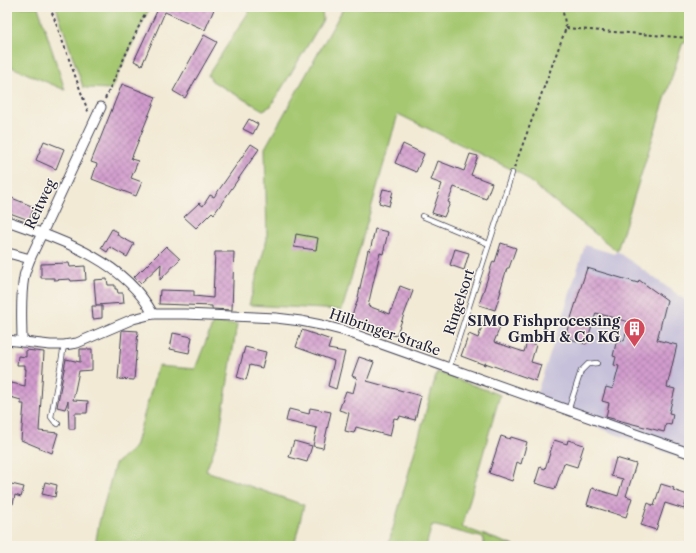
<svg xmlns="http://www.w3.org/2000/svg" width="696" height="553" font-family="'Libre Caslon Text',serif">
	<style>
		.industrial { fill: #c6c0da }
		.green { fill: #a6c871; stroke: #647556 }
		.building { fill: url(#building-cross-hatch) }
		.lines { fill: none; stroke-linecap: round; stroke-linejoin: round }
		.service-casing { stroke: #414052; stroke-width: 6 }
		.minor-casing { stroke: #414052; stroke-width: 11 }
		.path { stroke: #414052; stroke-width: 2; stroke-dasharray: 3 3; stroke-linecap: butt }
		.service { stroke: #fff; stroke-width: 4.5 }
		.minor { stroke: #fff; stroke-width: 9 }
		.labels { text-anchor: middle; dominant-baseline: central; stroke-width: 3; stroke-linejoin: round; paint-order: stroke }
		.street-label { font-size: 14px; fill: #22223b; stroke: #f7f3e8 }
		.poi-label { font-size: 14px; font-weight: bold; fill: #22223b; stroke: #f7f3e8; text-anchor: end }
	</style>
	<defs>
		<pattern id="building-cross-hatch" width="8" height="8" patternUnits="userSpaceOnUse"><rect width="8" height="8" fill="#d29ccd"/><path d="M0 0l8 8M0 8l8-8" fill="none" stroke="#aa7fa8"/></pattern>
	</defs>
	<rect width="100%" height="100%" fill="#f7f3e8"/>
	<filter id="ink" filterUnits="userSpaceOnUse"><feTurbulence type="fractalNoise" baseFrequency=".025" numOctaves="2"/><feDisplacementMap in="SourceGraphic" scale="8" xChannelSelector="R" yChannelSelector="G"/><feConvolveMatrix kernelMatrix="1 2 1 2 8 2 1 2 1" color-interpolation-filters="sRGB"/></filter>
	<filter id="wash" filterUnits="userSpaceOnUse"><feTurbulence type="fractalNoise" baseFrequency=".012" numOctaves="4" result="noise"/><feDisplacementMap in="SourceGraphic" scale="16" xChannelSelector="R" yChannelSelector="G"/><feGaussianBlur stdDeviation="0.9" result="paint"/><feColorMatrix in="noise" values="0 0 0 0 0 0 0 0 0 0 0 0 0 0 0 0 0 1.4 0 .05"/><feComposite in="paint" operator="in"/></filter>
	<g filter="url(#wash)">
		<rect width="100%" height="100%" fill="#f2ead5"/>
		<!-- industrial -->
		<path class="industrial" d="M585,245L614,254L617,251L689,303V461L533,404L561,322Z"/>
		<!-- green -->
		<g class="green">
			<path d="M7,7H38L65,90L7,65Z"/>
			<path d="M56,7H150L111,89L86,88L83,87Z"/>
			<path d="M252,7H316L322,10L323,20L271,106L263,110L212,81L208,75Z"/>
			<path d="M344,7H689V42H683L617,251L519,173L398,114L342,310L249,305L267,239L265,148Z"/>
			<path d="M213,323L237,324L219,437L206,471L304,505L294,546H95L99,523L115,464L135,447L158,366L195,369Z"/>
			<path d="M437,372L500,395L462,527L515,546H483L484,538L432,525L426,546H388Z"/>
		</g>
		<g id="blocks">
			<!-- building -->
			<g class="building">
				<path d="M154,7H215L205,30L165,12L142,65L134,61L158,9Z"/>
				<path d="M204,35L217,42L185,98L173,91Z"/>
				<path d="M122,84L156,97L131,159L138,161L131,178L142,182L136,196L92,179L97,164L91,162Z"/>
				<path d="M249,119L258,124L253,134L243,129Z"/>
				<path d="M44,141L64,149L56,169L36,160Z"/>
				<path d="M251,144L259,149L214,214L212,212L196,228L184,217L199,203L203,206L210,195L214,197Z"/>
				<path d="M403,144L424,154L416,172L395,163Z"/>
				<path d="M470,154L478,156L471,175L492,183L486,199L454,187L448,202L450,203L444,217L432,213L442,184L431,180L438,161L464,171Z"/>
				<path d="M383,189L393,191L389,206L379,203Z"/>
				<path d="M7,196L34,207L29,220L7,212Z"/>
				<path d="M112,229L118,232L117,235L134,244L127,257L110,247L107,252L101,248Z"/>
				<path d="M375,229L388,232L383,254L380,253L368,306L390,314L400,286L413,291L396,336L350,320L357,302L368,250L370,251Z"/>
				<path d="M296,234L318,238L316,250L294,247Z"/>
				<path d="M501,243L516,248L509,268H507L500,291H501L495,310L479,305L493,261L495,262Z"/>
				<path d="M166,246L180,259L160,280L161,264L141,283L134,277L142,269V270Z"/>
				<path d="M455,249L469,253L464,270L450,265Z"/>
				<path d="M215,252H234L232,310L212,309V306L159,304L160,290L194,291V296L213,298Z"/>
				<path d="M69,263L70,267L85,266L86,280L71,281L70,279L54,280V278H41V264Z"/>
				<path d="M587,268L638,283L639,280L667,300L657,340L677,345L667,387L675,389L669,413L673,414L671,425L666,424L664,432L606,417L609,403L602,401L606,387L613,389L619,366L614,365L616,357L613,356L617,339L624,341L629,322L596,313L586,344L565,337Z"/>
				<path d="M107,279L108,285H115V289H117L118,293H123L124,303L96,305L94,280Z"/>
				<path d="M92,306H102V318L93,319Z"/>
				<path d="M484,321L500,327L494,342L524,352L527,342L536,345L531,362L541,365L536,381L485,363V365L461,356L469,334L478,338Z"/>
				<path d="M122,330L138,331L134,380L118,379Z"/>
				<path d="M302,330L331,340L328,349L345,352L336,389L328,386L334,361L296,347Z"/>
				<path d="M173,333L192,337L189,353L170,349Z"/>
				<path d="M245,347L266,352L262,368L250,365L246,380L237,377Z"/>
				<path d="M80,349H92V370L79,371L73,400L88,401L87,413H75V429H69L68,401L65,409L57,407L66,359L80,362Z"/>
				<path d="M26,350L44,352L39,431L58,433L52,453L21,440L24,404H21V400L7,396V382L25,386L26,369H25V365H17L18,356L26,357Z"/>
				<path d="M359,357L374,362L367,381L421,396L415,420L400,416L399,419L394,418L390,436L356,427L354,433L345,431L349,413L339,410L346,391L353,393L357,378L352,376Z"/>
				<path d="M310,408L331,412L323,448L313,446L317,428L286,421L289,409L309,414Z"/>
				<path d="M501,436L510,439L511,437L527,442L521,464L517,462L512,481L489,473Z"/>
				<path d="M554,440L567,444L568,440L584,445L577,467L564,463L555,489L535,483L540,467L545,469Z"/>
				<path d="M294,441L312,446L307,462L289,457Z"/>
				<path d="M616,458L636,464L626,496L632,498L626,517L587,505L592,488L618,496L623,479L611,476Z"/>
				<path d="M45,482L57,485L55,497L42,494Z"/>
				<path d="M7,483L24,487L21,497L15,495L13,504L7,503Z"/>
				<path d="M661,484L674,488L673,490L688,495L684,509L665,503L656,530L641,525L648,503L654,506Z"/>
			</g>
		</g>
	</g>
	<g filter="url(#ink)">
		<use href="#blocks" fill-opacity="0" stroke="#414052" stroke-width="1"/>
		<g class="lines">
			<defs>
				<g id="service">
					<path d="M422,216L489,244"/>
					<path d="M449,368L512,173"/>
					<path d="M568,411L581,371L588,364L597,363"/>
					<path d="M58,424L54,421L51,417L61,363L64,345"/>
				</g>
				<g id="minor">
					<path d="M7,221C61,240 124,260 153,314"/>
					<path d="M7,254H12L30,259"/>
					<path d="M7,340L50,345H64L77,343L133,319L153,314H185L276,318L301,321L321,325L345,331L689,453"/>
					<path d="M22,342C22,320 20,298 24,277C25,271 28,265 30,259L101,107"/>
				</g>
			</defs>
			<!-- service casing -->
			<use href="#service" class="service-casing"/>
			<!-- minor casing -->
			<use href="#minor" class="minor-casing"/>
			<!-- path -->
			<g class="path">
				<path d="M50,7L89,114"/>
				<path d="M566,28L689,38"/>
				<path d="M105,99L148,7"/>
				<path d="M514,168L566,28L562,7"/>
			</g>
			<!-- service -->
			<use href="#service" class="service"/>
			<!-- minor -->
			<use href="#minor" class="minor"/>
		</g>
	</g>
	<!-- icons -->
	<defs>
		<symbol id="building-pin" viewBox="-11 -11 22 30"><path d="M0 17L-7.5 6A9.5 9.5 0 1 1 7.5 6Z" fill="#d1495b" stroke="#f7f3e8"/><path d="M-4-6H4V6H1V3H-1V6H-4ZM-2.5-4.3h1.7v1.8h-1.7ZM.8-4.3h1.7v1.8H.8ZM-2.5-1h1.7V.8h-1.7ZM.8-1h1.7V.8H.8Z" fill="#fff"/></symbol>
	</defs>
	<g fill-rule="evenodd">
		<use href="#building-pin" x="622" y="316" width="25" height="34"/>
	</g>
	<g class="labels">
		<!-- street labels -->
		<g class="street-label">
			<text transform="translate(40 204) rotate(-65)">Reitweg</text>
			<text transform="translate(459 302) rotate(-72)">Ringelsort</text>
			<text transform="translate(385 332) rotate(19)">Hilbringer Straße</text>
		</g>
		<!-- poi labels -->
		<g class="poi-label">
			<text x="620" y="321">SIMO Fishprocessing<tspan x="620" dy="16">GmbH &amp; Co KG</tspan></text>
		</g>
	</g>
	<!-- margin -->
	<rect width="696" height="553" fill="none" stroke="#f7f3e8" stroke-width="24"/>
</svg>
